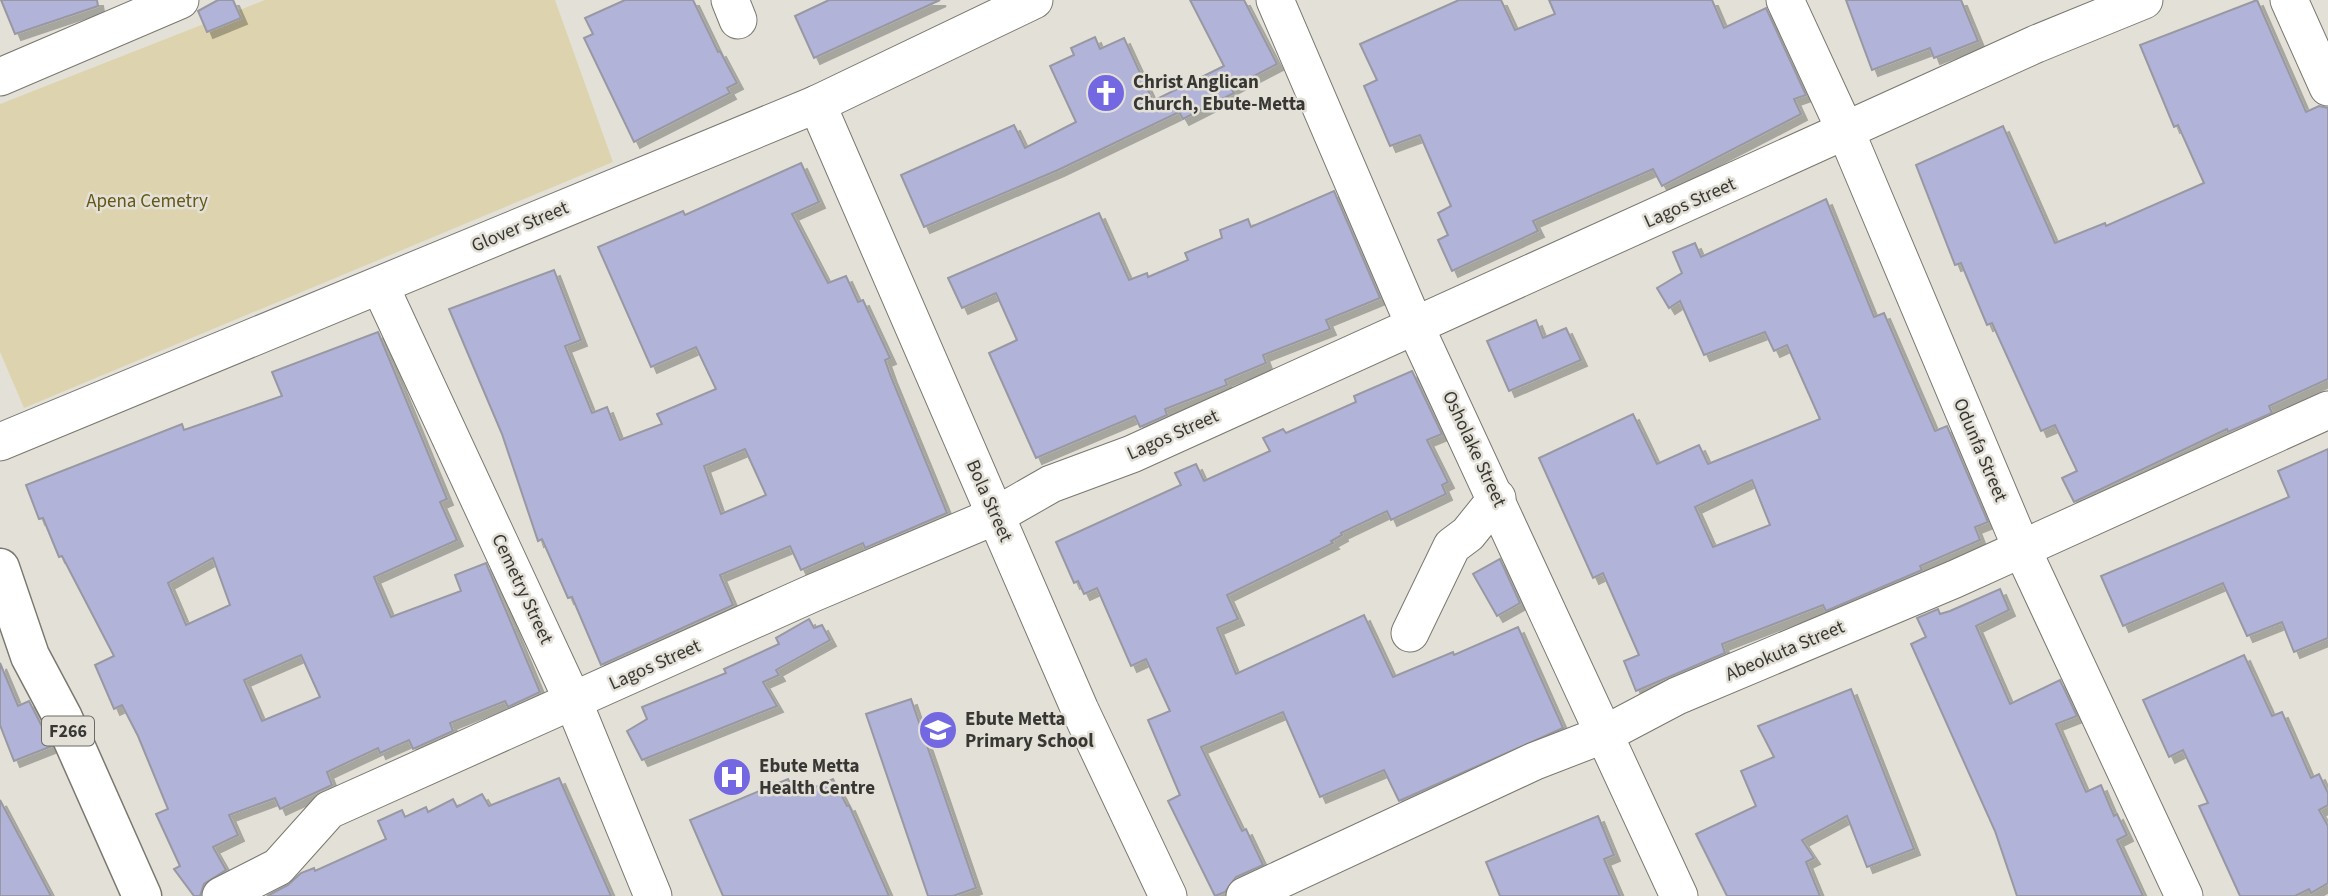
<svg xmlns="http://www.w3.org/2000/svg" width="2328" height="896" font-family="'Source Sans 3',sans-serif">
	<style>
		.green { fill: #ddd4af }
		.building { fill: #b2b3d8; stroke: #9898a2; stroke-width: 2; fill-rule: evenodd; filter: url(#shadow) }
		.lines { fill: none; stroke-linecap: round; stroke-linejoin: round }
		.minor-casing { stroke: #7a786f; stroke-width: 39 }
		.highway-casing { stroke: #7a786f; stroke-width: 41 }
		.minor { stroke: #fff; stroke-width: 37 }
		.highway { stroke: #fff; stroke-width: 38 }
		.labels { text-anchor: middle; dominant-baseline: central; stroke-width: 5; stroke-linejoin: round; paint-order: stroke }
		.shield { fill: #e3e1d7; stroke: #6b6a65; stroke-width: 2 }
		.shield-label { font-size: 18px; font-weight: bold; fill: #383734 }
		.poi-label { font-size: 19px; font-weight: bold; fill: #383734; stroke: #e3e1d7; text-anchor: start }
		.park-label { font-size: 19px; fill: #655718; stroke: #e3e1d7 }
		.street-label { font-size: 19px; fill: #383734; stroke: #e3e1d7 }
	</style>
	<defs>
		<filter id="shadow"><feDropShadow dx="6" dy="6" stdDeviation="0" flood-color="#0004"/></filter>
	</defs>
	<rect width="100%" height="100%" fill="#e3e1d7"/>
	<!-- green -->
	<path class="green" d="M265,0H555L613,162L24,408L0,352V104Z"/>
	<!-- building -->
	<g class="building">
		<path d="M1,0H97L98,6L15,34Z"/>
		<path d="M218,0H233L241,18L207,32L198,11Z"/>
		<path d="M625,0H693L718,52L720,51L737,83L727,88L730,93L634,142L584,38L593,34L585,18Z"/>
		<path d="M829,0H940L814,58L795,16Z"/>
		<path d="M1190,0H1244L1277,64L1231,88L1234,93L1183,119L1179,112L1058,170L924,227L901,175L1014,125L1025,148L1076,122L1050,66L1074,55L1071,48L1095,37L1100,49L1124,38L1153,101L1224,66Z"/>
		<path d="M1459,0H1501L1515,30L1555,14L1549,0H1712L1724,28L1766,8L1806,95L1794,99L1801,114L1662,186L1653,169L1533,221L1538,231L1452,271L1438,240L1448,235L1438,213L1451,206L1420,135L1390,146L1364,86L1377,80L1360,44Z"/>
		<path d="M1846,0H1961L1978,41L1934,58L1930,48L1872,70Z"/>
		<path d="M2257,0L2306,112L2319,106L2328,108V379L2269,406L2272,413L2228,432L2227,429L2074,502L2062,478L2077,471L2055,425L2041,431L1992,323L1987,325L1961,263L1955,265L1916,165L2003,126L2055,243L2105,223L2106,226L2204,183L2178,125L2174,127L2140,45Z"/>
		<path d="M801,163L819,202L792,214L828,283L846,276L858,302L863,300L890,358L885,360L891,377L947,513L865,548L863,543L801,570L790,546L720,575L733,605L601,665L572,597L568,598L542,539L538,541L502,434L449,309L554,270L581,340L565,346L592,413L607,407L620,440L662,424L657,414L716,389L696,347L651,367L598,247L683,211L685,215ZM745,449L766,495L721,514L704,466Z"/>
		<path d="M1334,191L1380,298L1326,320L1330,329L1263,355L1266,363L1225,380L1227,385L1165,409L1167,415L1140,427L1135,416L1036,458L989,353L1017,340L996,293L962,308L948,278L1099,213L1129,280L1147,273L1148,277L1188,260L1185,253L1222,238L1220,230L1248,219L1251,227Z"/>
		<path d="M1826,199L1874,317L1884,313L1935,431L1947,426L1988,522L1975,527L1980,540L1920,566L1922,570L1826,611L1823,605L1722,644L1725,653L1636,691L1624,661L1639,655L1603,573L1593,578L1539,458L1633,414L1657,464L1699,445L1708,464L1820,419L1787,345L1774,351L1765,332L1704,355L1680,301L1669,308L1657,288L1682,273L1673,252L1695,243L1701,257ZM1752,480L1770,525L1713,547L1695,507Z"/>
		<path d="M1536,320L1543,338L1566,328L1581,360L1509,391L1487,341Z"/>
		<path d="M378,332L447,499L440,502L457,540L374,577L391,617L461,591L455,575L486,563L540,692L508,707L505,701L450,723L453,731L413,749L409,740L380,753L378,748L327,772L332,785L280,809L275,798L229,815L238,835L213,847L226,870L204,884L200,896H194L174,869L180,866L156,814L168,809L138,736L122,705L114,709L95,665L114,656L62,556L59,557L43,518L39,519L26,485L182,424L184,430L282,396L272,372ZM213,558L230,605L186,625L168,583ZM301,655L320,697L262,721L244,680Z"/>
		<path d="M1412,371L1442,434L1427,440L1448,482L1442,485L1446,494L1391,520L1387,511L1341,533L1342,535L1331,541L1333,543L1227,595L1238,619L1217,628L1236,674L1364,615L1393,677L1453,652L1454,655L1518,627L1563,728L1399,801L1384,770L1320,797L1283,712L1201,747L1242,831L1246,829L1263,865L1236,877L1225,892L1215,896L1168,801L1180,795L1148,720L1170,711L1146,659L1131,666L1097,588L1084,594L1078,581L1074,583L1056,542L1181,485L1175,473L1196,464L1204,481L1270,451L1263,438L1283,429L1286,433L1356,402L1354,396Z"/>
		<path d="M2328,449V638L2294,652L2282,622L2247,636L2223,583L2123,626L2101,576L2289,497L2278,471Z"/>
		<path d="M1500,559L1520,603L1497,616L1473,574Z"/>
		<path d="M2000,589L2009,610L1976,626L2010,704L2060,680L2077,716L2056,724L2086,792L2101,785L2114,816L2117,814L2127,835L2117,840L2143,896H2017L1995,831L1911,644L1926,637L1917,618L1938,609L1940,614L1950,611Z"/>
		<path d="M809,619L814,628L822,625L830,640L776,670L779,675L763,682L777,706L642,760L627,731L647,719L642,707L726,673L724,669L779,644L776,638Z"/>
		<path d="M2244,655L2272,716L2282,712L2311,778L2319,774L2328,793V805L2319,810L2328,826V883L2311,893L2309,889L2295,896H2240L2199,806L2208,803L2183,750L2169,757L2143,700Z"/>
		<path d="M0,663L18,706L29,701L52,746L14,761L0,725Z"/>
		<path d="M1851,689L1914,849L1867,867L1847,816L1802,840L1814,858L1806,862L1820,896H1727L1696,834L1756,806L1741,771L1774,757L1758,726Z"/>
		<path d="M911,699L976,888L953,896H928L866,714Z"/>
		<path d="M559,778L611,896H267L288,885L301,873L314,868L315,871L386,839L378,821L402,810L405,817L426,807L428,812L453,799L457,807L482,794L489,806Z"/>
		<path d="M788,779L796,796L833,779L847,806L849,805L889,896H723L690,820Z"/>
		<path d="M0,800L51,896H0Z"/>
		<path d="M1598,816L1614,855L1604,859L1620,896H1500L1486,862Z"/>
	</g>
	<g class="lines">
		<defs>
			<g id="minor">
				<path d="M730,0L738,20"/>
				<path d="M1275,0L1414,324L1679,896"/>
				<path d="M1785,0L1846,132L2021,547L2184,896"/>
				<path d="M2289,0L2328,87"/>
				<path d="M0,77L180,0"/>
				<path d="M817,104L1080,710L1168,896"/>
				<path d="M380,286L573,701L653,896"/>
				<path d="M0,442L817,104L1034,0"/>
				<path d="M1410,633L1452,546L1468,534L1497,498"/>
				<path d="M221,896L278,867L329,810L813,593L995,516L1051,484L1132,454L2036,44L2144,0"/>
				<path d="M1245,896L1535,761L1605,734L1677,696L1955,579L2328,410"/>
			</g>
			<path id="highway" d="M0,568L30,656L63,718L142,896"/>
		</defs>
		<!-- minor casing -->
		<use href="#minor" class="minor-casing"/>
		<!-- highway casing -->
		<use href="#highway" class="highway-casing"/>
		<!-- minor -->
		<use href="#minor" class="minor"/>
		<!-- highway -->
		<use href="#highway" class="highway"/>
	</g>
	<!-- icons -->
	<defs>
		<symbol id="church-disc" viewBox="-11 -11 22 22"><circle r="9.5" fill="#7468e2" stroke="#e3e1d7"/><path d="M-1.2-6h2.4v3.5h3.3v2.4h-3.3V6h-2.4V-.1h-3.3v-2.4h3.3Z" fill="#fff"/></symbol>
		<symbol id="school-disc" viewBox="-11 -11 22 22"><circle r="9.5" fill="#7468e2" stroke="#e3e1d7"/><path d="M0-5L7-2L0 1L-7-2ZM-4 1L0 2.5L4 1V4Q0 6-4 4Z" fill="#fff"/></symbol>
		<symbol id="hospital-disc" viewBox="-11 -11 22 22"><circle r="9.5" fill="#7468e2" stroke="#e3e1d7"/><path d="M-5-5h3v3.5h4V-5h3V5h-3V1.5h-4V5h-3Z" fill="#fff"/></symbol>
	</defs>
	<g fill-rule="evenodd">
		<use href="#church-disc" x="1084" y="71" width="44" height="44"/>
		<use href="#school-disc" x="916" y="708" width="44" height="44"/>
		<use href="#hospital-disc" x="710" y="755" width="44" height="44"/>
	</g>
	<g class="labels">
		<!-- shield labels -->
		<rect class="shield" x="42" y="716.5" width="52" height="29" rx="5"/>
		<g class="shield-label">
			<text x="68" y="731">F266</text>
		</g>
		<!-- poi labels -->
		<g class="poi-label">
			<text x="1133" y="82">Christ Anglican<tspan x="1133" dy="22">Church, Ebute-Metta</tspan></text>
			<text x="965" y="719">Ebute Metta<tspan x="965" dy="22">Primary School</tspan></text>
			<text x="759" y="766">Ebute Metta<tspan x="759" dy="22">Health Centre</tspan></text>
		</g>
		<!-- park labels -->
		<g class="park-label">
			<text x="147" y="201">Apena Cemetry</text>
		</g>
		<!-- street labels -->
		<g class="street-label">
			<text transform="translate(1690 203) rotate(-24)">Lagos Street</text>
			<text transform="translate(520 227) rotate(-23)">Glover Street</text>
			<text transform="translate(1173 435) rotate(-24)">Lagos Street</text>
			<text transform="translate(1474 449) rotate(65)">Osholake Street</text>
			<text transform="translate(1980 450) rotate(67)">Odunfa Street</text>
			<text transform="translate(989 501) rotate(66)">Bola Street</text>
			<text transform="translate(522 589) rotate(65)">Cemetry Street</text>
			<text transform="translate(1785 651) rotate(-23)">Abeokuta Street</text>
			<text transform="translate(655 665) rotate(-24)">Lagos Street</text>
		</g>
	</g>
</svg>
